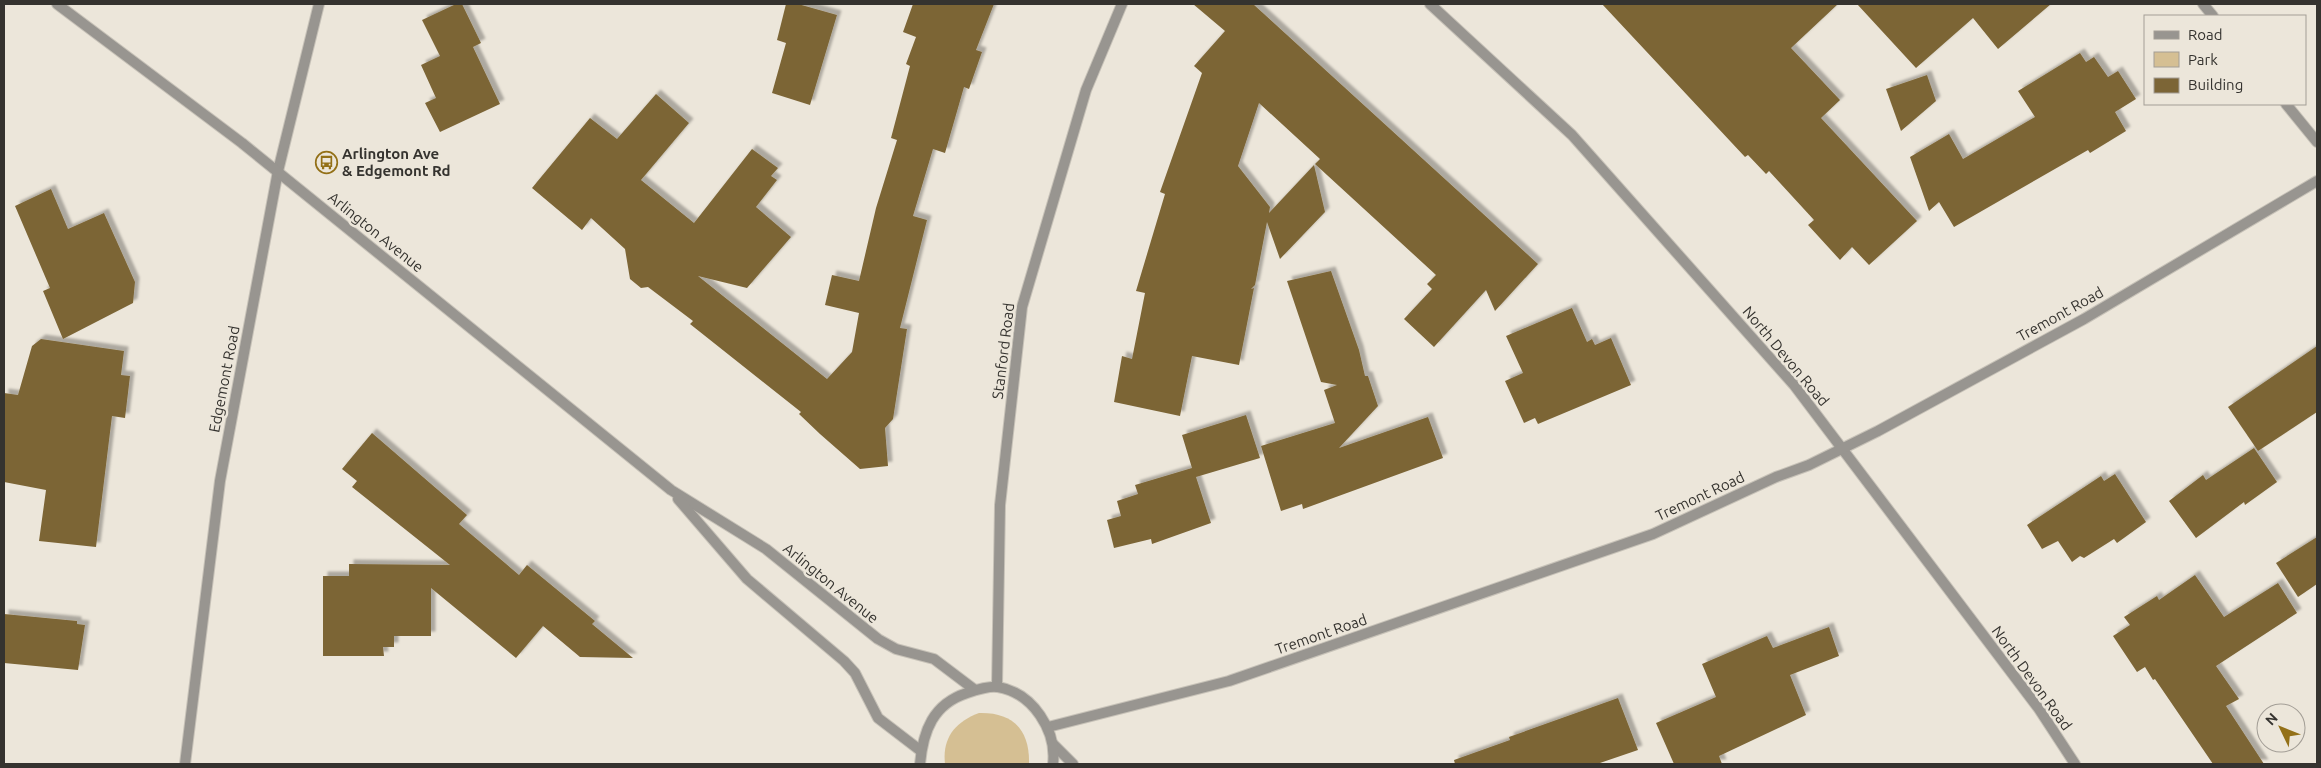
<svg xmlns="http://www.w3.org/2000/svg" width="2321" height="768" font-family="Ubuntu,sans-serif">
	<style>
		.green { fill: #d5bf93 }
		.building { fill: #7c6536; filter: url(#shadow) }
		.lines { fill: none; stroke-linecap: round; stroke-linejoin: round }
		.minor-casing { stroke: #c7c2b8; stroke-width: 12 }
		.tertiary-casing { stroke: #c7c2b8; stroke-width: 12 }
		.minor { stroke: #989590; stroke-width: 10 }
		.tertiary { stroke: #989590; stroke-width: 10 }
		.labels { text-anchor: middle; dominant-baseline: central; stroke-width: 5; stroke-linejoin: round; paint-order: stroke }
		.poi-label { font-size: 15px; font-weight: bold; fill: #35332f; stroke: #ece6da; text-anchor: start }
		.street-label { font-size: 15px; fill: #35332f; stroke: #ece6da }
	</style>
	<defs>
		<filter id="shadow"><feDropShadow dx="4.5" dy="-4.5" stdDeviation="1" flood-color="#0004"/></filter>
	</defs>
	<rect width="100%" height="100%" fill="#ece6da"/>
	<!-- green -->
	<path class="green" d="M979,713C1013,712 1030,730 1029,764H945C942,738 955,722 979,713Z"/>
	<!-- building -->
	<g class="building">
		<path d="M456,4H462L481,43L473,47L500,104L440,132L425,103L436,98L421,65L440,56L422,20Z"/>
		<path d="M786,4H798L837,15L810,105L772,93L786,43L777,40Z"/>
		<path d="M913,4H994L976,50L982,52L969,89L964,87L945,153L933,149L913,216L927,220L900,328L907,329L893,419L885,428L888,466L860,469L820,434L799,414L801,412L690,324L693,321L648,287L641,288L630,279L625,249L591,218L582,230L532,188L590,118L617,139L656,94L689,123L641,180L694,223L752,149L778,168L771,176L777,180L756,207L791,237L747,288L698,276L827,379L852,352L859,313L825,305L832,275L859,281L876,208L897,140L891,138L910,66L906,64L916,37L903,32Z"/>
		<path d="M1193,4H1253L1538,264L1495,311L1486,290L1434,347L1404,319L1432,289L1427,284L1436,275L1315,164L1320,159L1259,103L1238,166L1270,207L1269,213L1314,165L1325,212L1280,259L1267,222L1255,285L1251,289L1254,288L1239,365L1192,356L1180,416L1114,402L1122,356L1132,359L1145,293L1136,291L1165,194L1160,192L1202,73L1194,66L1225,31Z"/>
		<path d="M1602,4H1838L1791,48L1840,100L1821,118L1917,221L1869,265L1852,247L1840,260L1808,225L1814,220L1769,171L1766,174L1748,155L1745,157Z"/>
		<path d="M1857,4H2051L1998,49L1973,18L1916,68Z"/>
		<path d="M2080,53L2086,62L2094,57L2108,77L2118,71L2136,99L2115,112L2126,131L2090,153L2088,150L1954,227L1939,202L1929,211L1910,157L1949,134L1963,159L2035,117L2018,91Z"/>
		<path d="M1927,75L1936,101L1901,131L1886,89Z"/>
		<path d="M51,189L68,229L104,213L135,282L133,303L63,339L43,291L50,288L15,206Z"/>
		<path d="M1331,271L1359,350L1365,376H1368L1378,406L1339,448L1428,417L1443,458L1303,509L1302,504L1281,511L1261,446L1335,423L1324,390L1337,385L1321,382L1287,281Z"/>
		<path d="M1572,308L1587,342L1592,339L1595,345L1611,338L1631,385L1538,424L1535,418L1524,423L1505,381L1523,373L1506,336Z"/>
		<path d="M41,339L124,351L121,375L130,376L125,418L112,416L96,547L39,541L46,490L4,482V393L18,395L32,346Z"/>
		<path d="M2317,346V412L2258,451L2228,407Z"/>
		<path d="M1246,415L1260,458L1196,477L1211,523L1152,544L1151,539L1114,548L1107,520L1121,516L1117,501L1138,494L1135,485L1192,468L1182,435Z"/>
		<path d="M372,433L467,515L459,524L519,575L527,565L595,621L592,624L633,658L580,657L543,626L516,658L431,588V636H394V647H383L384,656H323V576H349V564L450,565L352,487L357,481L342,469Z"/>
		<path d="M2254,448L2277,482L2245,505L2244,502L2196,538L2169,501L2203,475L2206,480Z"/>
		<path d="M2115,474L2146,522L2117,543L2114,539L2084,558L2080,556L2072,562L2058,541L2042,549L2027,525L2101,476L2104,481Z"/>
		<path d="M2317,537V584L2298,597L2276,563Z"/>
		<path d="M2195,575L2224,617L2278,583L2297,613L2216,666L2239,699L2226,706L2264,764H2213L2155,679L2153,680L2145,667L2137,672L2113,636L2130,625L2124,617L2157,596L2159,600Z"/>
		<path d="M4,614L77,621V624L85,625L78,670L4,663Z"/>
		<path d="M1829,627L1839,656L1790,675L1806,715L1719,756L1722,764H1674L1656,723L1716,697L1702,664L1767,636L1773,648Z"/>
		<path d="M1618,698L1638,750L1597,764H1455L1454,760L1510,740L1509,737Z"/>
	</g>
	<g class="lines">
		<defs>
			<g id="minor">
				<path d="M1430,4L1572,135L1794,385L2039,709L2075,764"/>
				<path d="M2203,4L2213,16"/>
				<path d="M2286,104L2317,142"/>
				<path d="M997,687L1000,505L1022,307L1086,90L1122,4"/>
				<path d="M1048,727L1229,681L1653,534L1776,477L1809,465L1878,431L2084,319L2317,181"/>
				<path d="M185,764L220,481L278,171L319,4"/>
			</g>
			<g id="tertiary">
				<path d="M57,4L242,143L671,490L766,549L878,639L896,649L934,659L975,690"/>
				<path d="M678,499L747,579L844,661L855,673L878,718L921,751"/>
				<path d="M1053,744L1073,764"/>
				<path d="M920,764C923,731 933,704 967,693C976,690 989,686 998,687C1033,693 1057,731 1053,764"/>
			</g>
		</defs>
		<!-- minor casing -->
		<use href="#minor" class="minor-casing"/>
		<!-- tertiary casing -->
		<use href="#tertiary" class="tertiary-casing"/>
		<!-- minor -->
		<use href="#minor" class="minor"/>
		<!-- tertiary -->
		<use href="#tertiary" class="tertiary"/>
	</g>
	<!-- icons -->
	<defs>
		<symbol id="bus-ring" viewBox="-11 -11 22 22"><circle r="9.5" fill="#ece6da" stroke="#937017" stroke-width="1.5"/><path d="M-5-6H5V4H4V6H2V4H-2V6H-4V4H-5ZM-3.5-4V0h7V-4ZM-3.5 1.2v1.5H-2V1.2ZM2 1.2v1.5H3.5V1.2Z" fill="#937017"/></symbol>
	</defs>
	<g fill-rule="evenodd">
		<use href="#bus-ring" x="314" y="150" width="25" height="25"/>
	</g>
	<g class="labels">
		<!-- poi labels -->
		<g class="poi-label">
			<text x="342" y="153">Arlington Ave<tspan x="342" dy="17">&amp; Edgemont Rd</tspan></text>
		</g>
		<!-- street labels -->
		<g class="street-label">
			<text transform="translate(376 232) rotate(39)">Arlington Avenue</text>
			<text transform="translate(2060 314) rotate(-29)">Tremont Road</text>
			<text transform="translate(1003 351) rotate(-83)">Stanford Road</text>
			<text transform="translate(1786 356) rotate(50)">North Devon Road</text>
			<text transform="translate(224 379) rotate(-79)">Edgemont Road</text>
			<text transform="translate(1700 496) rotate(-25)">Tremont Road</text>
			<text transform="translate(831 583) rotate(39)">Arlington Avenue</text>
			<text transform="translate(1321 634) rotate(-19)">Tremont Road</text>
			<text transform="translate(2032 678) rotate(54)">North Devon Road</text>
		</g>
	</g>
	<!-- border -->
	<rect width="2321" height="768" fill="none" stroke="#35332f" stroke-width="10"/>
	<!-- legend -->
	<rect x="2144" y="15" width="162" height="90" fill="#ece6da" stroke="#a39e96"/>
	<rect x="2154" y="31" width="25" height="8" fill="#989590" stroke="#a39e96"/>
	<text x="2188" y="40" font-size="15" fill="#35332f">Road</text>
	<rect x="2154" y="52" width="25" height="15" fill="#d5bf93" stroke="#a39e96"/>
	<text x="2188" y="65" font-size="15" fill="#35332f">Park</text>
	<rect x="2154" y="78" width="25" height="15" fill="#7c6536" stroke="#a39e96"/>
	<text x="2188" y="90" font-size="15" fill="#35332f">Building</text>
	<!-- north arrow -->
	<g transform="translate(2281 728) rotate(313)"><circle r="24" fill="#ece6da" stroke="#a39e96"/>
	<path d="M0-4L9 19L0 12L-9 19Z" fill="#937017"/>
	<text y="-8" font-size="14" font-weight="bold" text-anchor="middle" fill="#35332f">N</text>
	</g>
</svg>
